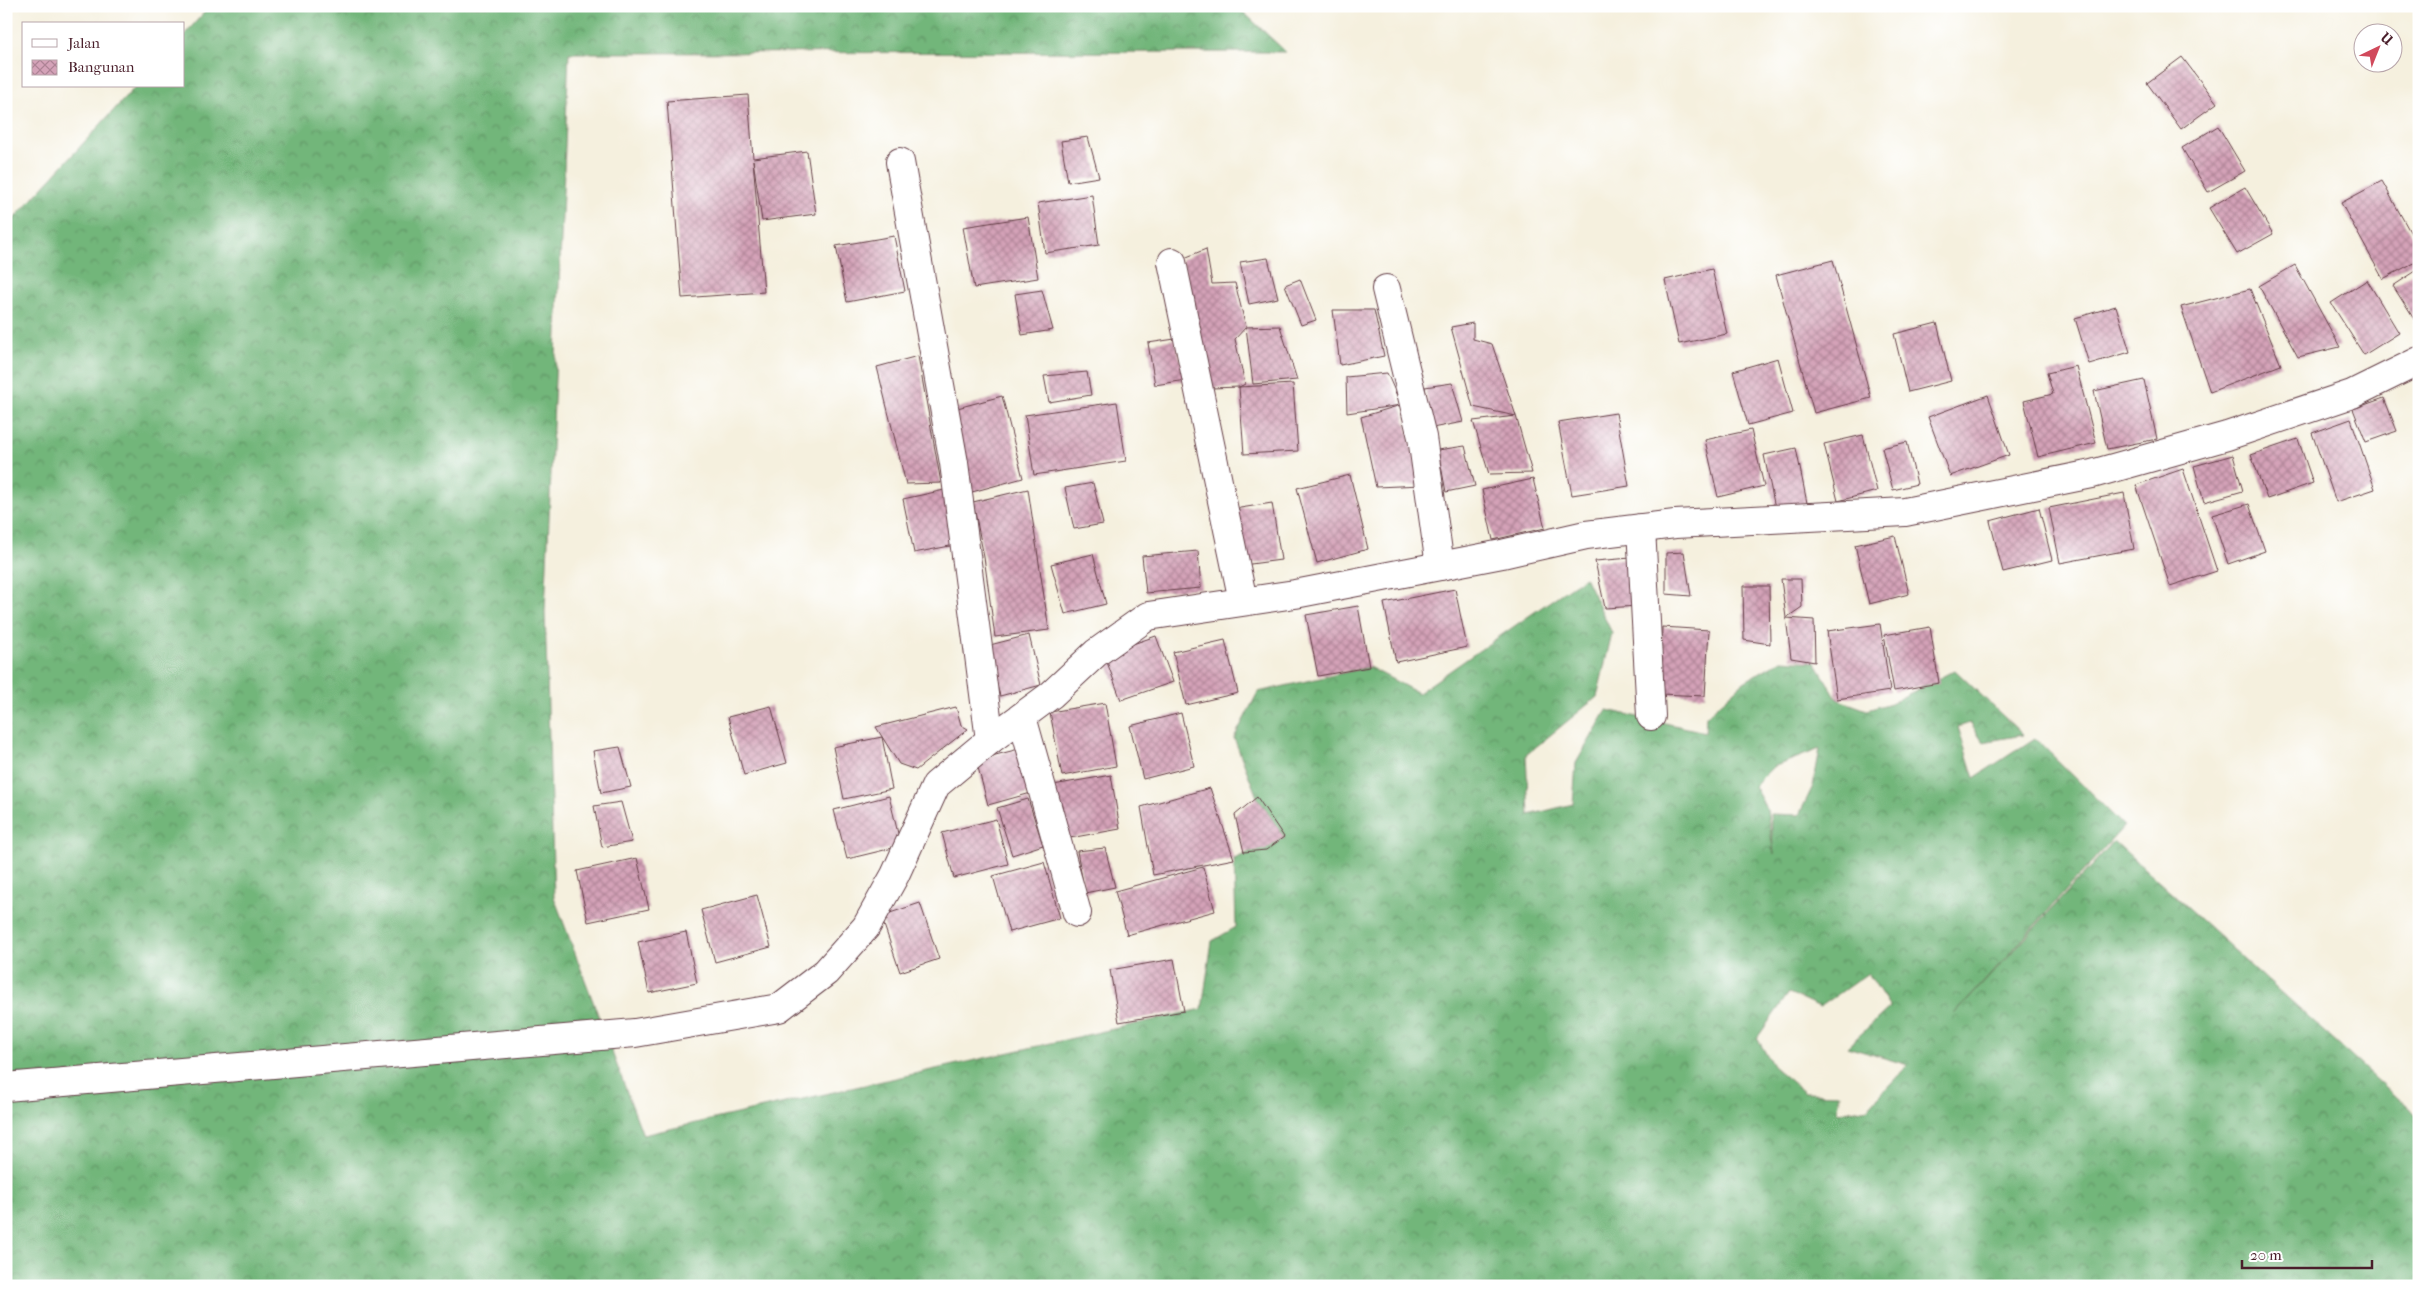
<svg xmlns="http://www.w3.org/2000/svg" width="2425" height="1292" font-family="'IM FELL French Canon',serif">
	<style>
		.forest { fill: url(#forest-crowns); stroke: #5e6a52; fill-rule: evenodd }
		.building { fill: url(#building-cross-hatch) }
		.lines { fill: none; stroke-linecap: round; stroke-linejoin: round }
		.minor-casing { stroke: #643e46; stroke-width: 30 }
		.minor { stroke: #fff; stroke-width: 28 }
	</style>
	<defs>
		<pattern id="forest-crowns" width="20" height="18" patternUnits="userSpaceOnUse" patternTransform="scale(1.25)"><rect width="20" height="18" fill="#72b67a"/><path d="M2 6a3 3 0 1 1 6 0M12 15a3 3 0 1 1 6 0" fill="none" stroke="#609364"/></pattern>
		<pattern id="building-cross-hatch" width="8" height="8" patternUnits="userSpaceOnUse" patternTransform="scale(1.25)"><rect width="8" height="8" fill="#d4a2b8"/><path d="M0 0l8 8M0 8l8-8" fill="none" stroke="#ae8396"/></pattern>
	</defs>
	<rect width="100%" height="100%" fill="#fff"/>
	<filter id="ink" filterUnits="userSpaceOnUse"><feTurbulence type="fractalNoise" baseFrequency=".02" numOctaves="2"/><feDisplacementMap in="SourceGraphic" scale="10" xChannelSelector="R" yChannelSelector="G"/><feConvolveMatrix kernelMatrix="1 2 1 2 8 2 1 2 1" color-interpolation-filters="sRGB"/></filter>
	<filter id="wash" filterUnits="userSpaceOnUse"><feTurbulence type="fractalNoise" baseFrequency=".0096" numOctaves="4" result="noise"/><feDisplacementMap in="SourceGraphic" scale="20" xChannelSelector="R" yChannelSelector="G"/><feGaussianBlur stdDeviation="1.12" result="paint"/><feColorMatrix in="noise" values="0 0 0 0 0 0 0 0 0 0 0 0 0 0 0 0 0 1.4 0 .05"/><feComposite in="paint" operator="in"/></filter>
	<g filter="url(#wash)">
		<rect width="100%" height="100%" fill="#f5f0de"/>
		<!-- forest -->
		<path class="forest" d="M210,6H1237L1286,52L569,53L545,612L554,897L643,1135L1202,1009L1212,941L1236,927L1234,859L1284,837L1257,797L1234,738L1258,692L1369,667L1418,693L1585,577L1612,633L1597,697L1526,755L1529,815L1573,804L1576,763L1607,710L1705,732L1706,716L1744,682L1781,660L1815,662L1837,699L1867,710L1891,703L1955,670L2023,735L1983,742L1970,723L1958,727L1974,778L2035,738L2124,826L1955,1014L2114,841L2419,1118V1286H6V227L136,86H184V35ZM1820,749L1813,786L1799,815L1770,814L1774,855L1767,810L1754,786L1773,767ZM1868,973L1890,1007L1847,1047L1908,1065L1868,1108L1838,1113L1839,1094L1805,1093L1773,1066L1757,1038L1789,993L1820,1007Z"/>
		<g id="blocks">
			<!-- building -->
			<g class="building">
				<path d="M2182,57L2217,103L2181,129L2147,83Z"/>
				<path d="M748,95L753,158L807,151L816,214L762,221L753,160L764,292L682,298L667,101Z"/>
				<path d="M2218,126L2245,171L2208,192L2182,148Z"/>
				<path d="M1088,137L1099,177L1068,182L1061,141Z"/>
				<path d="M2382,181L2419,248V260L2383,279L2341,203Z"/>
				<path d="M2245,187L2273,234L2237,254L2209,208Z"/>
				<path d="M1092,195L1099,245L1045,253L1038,203Z"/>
				<path d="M1028,217L1038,278L974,288L963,227Z"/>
				<path d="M894,236L905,291L847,302L836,246Z"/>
				<path d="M1206,249L1212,284L1235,283L1246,327L1235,339L1245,384L1239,387L1212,388L1182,259Z"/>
				<path d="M1268,258L1278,298L1249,304L1240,262Z"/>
				<path d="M1833,260L1871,398L1814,413L1776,275Z"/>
				<path d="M2295,265L2340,347L2298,357L2259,286Z"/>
				<path d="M1712,269L1727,334L1679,344L1665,280Z"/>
				<path d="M2419,269V327L2393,286Z"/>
				<path d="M1300,279L1316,320L1301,325L1285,285Z"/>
				<path d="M2367,280L2399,333L2364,355L2331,303Z"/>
				<path d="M2250,289L2281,365L2210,392L2181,307Z"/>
				<path d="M1042,290L1053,330L1022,335L1015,294Z"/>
				<path d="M2116,306L2130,352L2089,364L2075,318Z"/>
				<path d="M1333,310H1374L1384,356L1340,365Z"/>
				<path d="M1473,323V339L1492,344L1516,416L1473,407L1451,327Z"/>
				<path d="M1937,323L1951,381L1908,392L1894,334Z"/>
				<path d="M1280,326L1297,380L1253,384L1246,327Z"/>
				<path d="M1175,339L1186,380L1155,385L1148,343Z"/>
				<path d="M918,356L941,483L906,484L877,367Z"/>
				<path d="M1778,358L1793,413L1748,425L1733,371Z"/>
				<path d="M2076,366L2096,443L2038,457L2024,401L2053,394L2047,373Z"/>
				<path d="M1087,372L1091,395L1049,402L1044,376Z"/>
				<path d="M1387,373L1401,405L1347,413L1346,377Z"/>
				<path d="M2144,380L2157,439L2107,449L2094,391Z"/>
				<path d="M1452,383L1463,422L1432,428L1425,387Z"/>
				<path d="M1293,384L1298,451L1244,454L1239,387Z"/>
				<path d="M1988,395L2009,455L1950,476L1928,417Z"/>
				<path d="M1002,396L1023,478L972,492L950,410Z"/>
				<path d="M2384,398L2397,431L2366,442L2353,409Z"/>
				<path d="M1117,402L1126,461L1034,475L1025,415Z"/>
				<path d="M1401,405L1422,485L1376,487L1361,417Z"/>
				<path d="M1616,413L1629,486L1572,495L1558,422Z"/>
				<path d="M1516,416L1532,473L1489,474L1473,421Z"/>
				<path d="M2351,419L2375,489L2336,502L2312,433Z"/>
				<path d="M1751,430L1764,486L1718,497L1705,440Z"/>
				<path d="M1863,435L1877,491L1838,501L1824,444Z"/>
				<path d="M2298,439L2313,483L2267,499L2251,455Z"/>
				<path d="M1907,442L1917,484L1893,490L1882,448Z"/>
				<path d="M1465,446L1475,486L1446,492L1438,450Z"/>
				<path d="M1796,448L1807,503L1775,508L1764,455Z"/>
				<path d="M2233,455L2243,491L2204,502L2194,466Z"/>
				<path d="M2183,469L2217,571L2170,586L2136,485Z"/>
				<path d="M1350,475L1368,549L1317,563L1297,488Z"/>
				<path d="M1533,479L1545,528L1493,540L1482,490Z"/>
				<path d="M1093,483L1103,524L1074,529L1065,488Z"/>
				<path d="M949,489L960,544L914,553L903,499Z"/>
				<path d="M1028,489L1049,630L995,637L984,557L973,502Z"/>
				<path d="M2124,493L2134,549L2060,563L2049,508Z"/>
				<path d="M1272,503L1281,560L1243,565L1234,509Z"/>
				<path d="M2249,504L2265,551L2228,564L2212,515Z"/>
				<path d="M2039,508L2052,560L2003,572L1990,521Z"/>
				<path d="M1895,536L1909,594L1869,604L1855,545Z"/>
				<path d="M1198,551L1201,588L1146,593L1142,556Z"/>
				<path d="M1684,552L1691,596L1666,594V553Z"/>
				<path d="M1093,554L1106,604L1065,614L1051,564Z"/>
				<path d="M1631,558L1639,606L1605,608L1595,561Z"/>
				<path d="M1781,579H1801L1802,607L1786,618Z"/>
				<path d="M1743,586H1769L1770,644L1744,640Z"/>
				<path d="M1455,589L1467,647L1396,662L1384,603Z"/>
				<path d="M1358,606L1369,667L1318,676L1306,615Z"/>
				<path d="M1786,618L1814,620L1815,662L1791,658Z"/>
				<path d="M1880,624L1890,691L1837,699L1827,631Z"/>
				<path d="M1662,627L1709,630L1705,696L1660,694Z"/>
				<path d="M1930,627L1939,683L1894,691L1884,635Z"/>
				<path d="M1029,635L1041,685L1000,696L986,646Z"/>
				<path d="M1156,636L1173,682L1121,700L1104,654Z"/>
				<path d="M1225,640L1238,693L1186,705L1173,652Z"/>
				<path d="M1105,703L1116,766L1062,776L1050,712Z"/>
				<path d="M771,706L787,763L744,775L728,717Z"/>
				<path d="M956,707L961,725L968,729L916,770L899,764L876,727Z"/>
				<path d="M1181,713L1194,766L1143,779L1130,726Z"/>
				<path d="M882,737L892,789L844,799L833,747Z"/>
				<path d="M620,747L631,787L601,793L593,751Z"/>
				<path d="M1019,749L1031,793L988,805L976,760Z"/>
				<path d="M1111,775L1120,829L1064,839L1053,785Z"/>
				<path d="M1210,788L1234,859L1153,875L1141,807Z"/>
				<path d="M889,796L901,846L847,859L834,810Z"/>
				<path d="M1257,797L1284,837L1266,850L1244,852L1235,815Z"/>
				<path d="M1028,799L1043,845L1012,855L997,808Z"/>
				<path d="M621,802L632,842L602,847L594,806Z"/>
				<path d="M996,819L1008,864L954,878L942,833Z"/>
				<path d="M1105,848L1115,887L1085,893L1077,851Z"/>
				<path d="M637,858L649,909L588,922L577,871Z"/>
				<path d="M1044,862L1060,918L1009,932L993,876Z"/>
				<path d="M1203,867L1215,911L1127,935L1115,891Z"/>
				<path d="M757,895L771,947L715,962L701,910Z"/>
				<path d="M920,903L939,959L900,972L881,916Z"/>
				<path d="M686,932L697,983L649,993L638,942Z"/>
				<path d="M1174,959L1184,1011L1119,1022L1110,970Z"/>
			</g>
		</g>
	</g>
	<g filter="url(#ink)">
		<use href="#blocks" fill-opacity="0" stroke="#643e46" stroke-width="1"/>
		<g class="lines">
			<defs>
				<g id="minor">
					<path d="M900,162L954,463L990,740"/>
					<path d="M1172,262L1243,601"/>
					<path d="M1386,289L1422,437L1440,566"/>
					<path d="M1641,528L1651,716"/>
					<path d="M1022,717L1077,913"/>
					<path d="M6,1087L635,1033L779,1008L826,972L866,927L895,875L936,785L990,740L1051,695L1096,653L1148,616L1295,594L1502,554L1586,535L1675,524L1905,512L2092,474L2227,436L2352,394L2419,361"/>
				</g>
			</defs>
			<!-- minor casing -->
			<use href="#minor" class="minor-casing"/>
			<!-- minor -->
			<use href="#minor" class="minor"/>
		</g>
	</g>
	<!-- margin -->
	<rect width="2425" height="1292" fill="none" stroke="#fff" stroke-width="25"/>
	<!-- legend -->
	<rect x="22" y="22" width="162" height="65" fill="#ffffff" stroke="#b7a5aa"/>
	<rect x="32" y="39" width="25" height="8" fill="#ffffff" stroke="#b7a5aa"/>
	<text x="68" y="48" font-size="15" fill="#4a1f2b">Jalan</text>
	<rect x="32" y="60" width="25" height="15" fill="url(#building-cross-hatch)" stroke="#b7a5aa"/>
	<text x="68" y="72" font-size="15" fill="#4a1f2b">Bangunan</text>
	<!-- north arrow -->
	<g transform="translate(2378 48) rotate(43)"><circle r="24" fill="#ffffff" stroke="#b7a5aa"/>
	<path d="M0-4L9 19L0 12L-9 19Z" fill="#d1495b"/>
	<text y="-8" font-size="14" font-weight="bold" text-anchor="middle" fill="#4a1f2b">U</text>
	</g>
	<!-- scale -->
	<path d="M2242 1260v8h130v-8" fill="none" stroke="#4a1f2b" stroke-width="2.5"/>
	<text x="2250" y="1260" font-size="15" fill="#4a1f2b" stroke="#ffffff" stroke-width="4" paint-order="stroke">20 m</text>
</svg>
